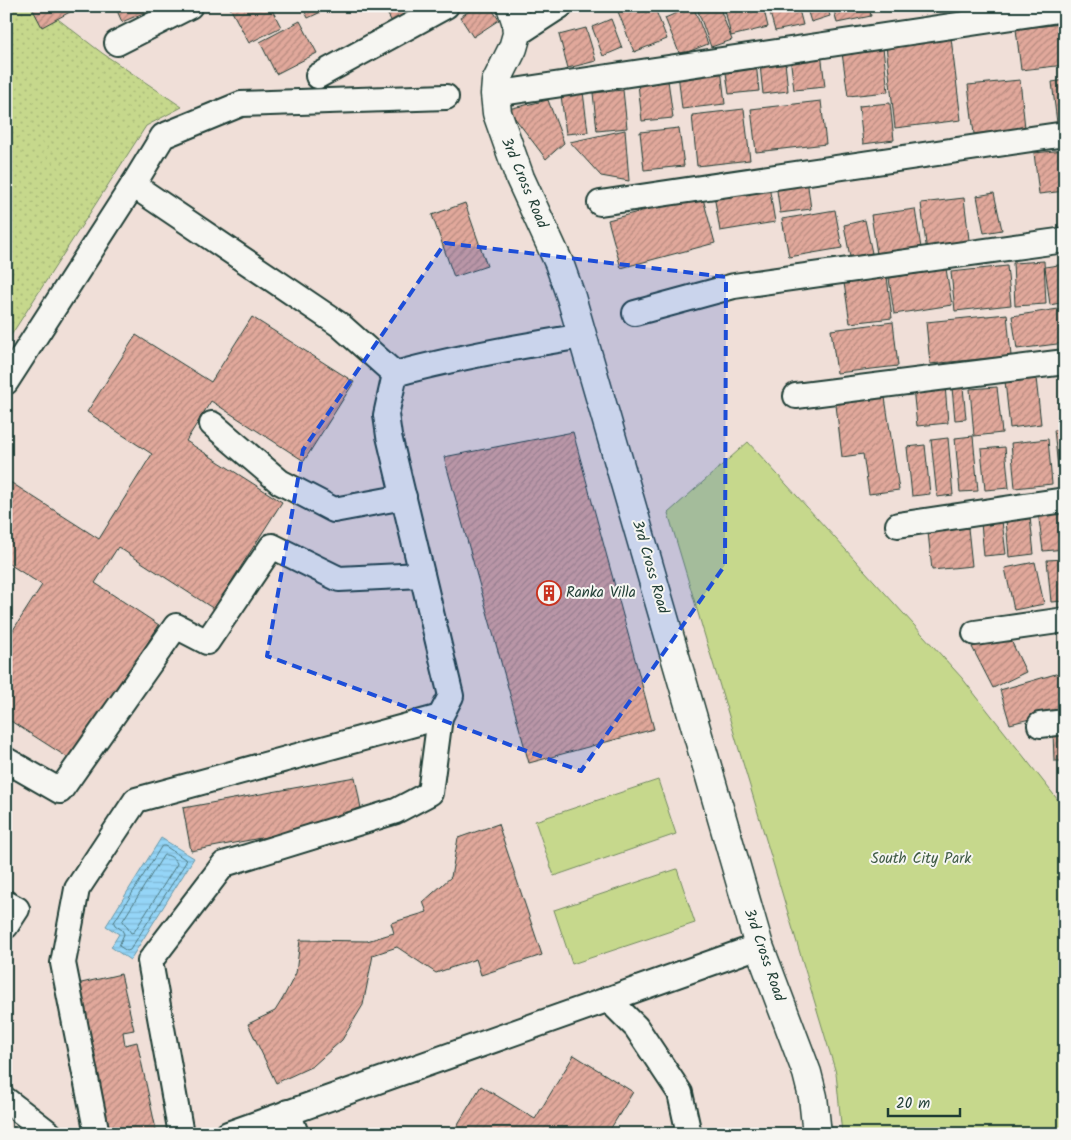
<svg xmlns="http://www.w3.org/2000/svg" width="1071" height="1140" font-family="Kalam,sans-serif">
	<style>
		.grass { fill: url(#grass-dots); stroke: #728a60 }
		.park { fill: #c6d88c; stroke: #728a60 }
		.water { fill: url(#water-rules); stroke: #6698a9 }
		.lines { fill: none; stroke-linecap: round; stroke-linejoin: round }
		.shore { stroke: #4e7a82; stroke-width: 1 }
		.building { fill: url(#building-hatch); stroke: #1f3d34 }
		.street-casing { stroke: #1f3d34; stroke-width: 28 }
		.secondary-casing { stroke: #1f3d34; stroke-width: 31 }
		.street { stroke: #f6f6f2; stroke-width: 24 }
		.secondary { stroke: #f6f6f2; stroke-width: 28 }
		.marked { fill: #1d4ed8; fill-opacity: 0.2; stroke: #1d4ed8; stroke-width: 4; stroke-dasharray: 10 6; stroke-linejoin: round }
		.labels { text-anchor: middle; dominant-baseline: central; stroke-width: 4; stroke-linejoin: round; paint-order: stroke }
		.street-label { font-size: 15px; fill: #1f3d34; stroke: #f6f6f2 }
		.poi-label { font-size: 15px; fill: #1f3d34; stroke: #f6f6f2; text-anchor: start }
		.park-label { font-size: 15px; fill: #405c46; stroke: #f6f6f2 }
	</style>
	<defs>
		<pattern id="grass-dots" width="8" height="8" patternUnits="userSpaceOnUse" patternTransform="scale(1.25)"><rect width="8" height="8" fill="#c6d88c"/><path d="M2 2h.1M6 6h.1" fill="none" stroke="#aaba79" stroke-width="1.8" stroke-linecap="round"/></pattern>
		<pattern id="water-rules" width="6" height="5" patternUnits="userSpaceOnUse" patternTransform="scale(1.25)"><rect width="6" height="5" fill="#95d5f7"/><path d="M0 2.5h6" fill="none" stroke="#80b8d4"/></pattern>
		<pattern id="building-hatch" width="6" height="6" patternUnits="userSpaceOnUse" patternTransform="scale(1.25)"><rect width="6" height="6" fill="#e1a89b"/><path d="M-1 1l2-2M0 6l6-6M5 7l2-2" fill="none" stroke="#b68a7f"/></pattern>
	</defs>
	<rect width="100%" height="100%" fill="#f0dfd8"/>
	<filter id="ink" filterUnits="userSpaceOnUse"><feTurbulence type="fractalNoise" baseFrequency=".02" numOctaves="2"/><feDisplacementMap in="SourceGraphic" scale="10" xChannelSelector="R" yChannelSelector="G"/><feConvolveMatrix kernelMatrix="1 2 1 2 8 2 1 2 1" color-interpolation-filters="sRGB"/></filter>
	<g filter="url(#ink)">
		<!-- grass -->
		<path class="grass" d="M6,6H41L102,53L182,107L146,126L6,343Z"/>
		<!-- park -->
		<g class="park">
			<path d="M748,442L962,678L1065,809V1134H842L836,1073L668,513Z"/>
			<path d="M658,780L676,834L554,876L535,821Z"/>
			<path d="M677,869L695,923L572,964L554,910Z"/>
		</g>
		<!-- water -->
		<path class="water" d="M161,838L194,858L130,960L111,947L119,934L106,926Z"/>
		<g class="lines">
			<!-- shore -->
			<g class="shore">
				<path d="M162,846H165L185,859L186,862L130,950L127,951L119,946L124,934L122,930L115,925L114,923Z"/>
				<path d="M164,855C168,854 176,859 177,864L134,932L131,933L123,921Z"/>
			</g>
		</g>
		<!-- building -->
		<g class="building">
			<path d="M31,6H81L42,27Z"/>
			<path d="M115,6H152L153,9L122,22Z"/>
			<path d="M229,6H270L281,27L249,43Z"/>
			<path d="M302,6H334L308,18Z"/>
			<path d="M383,6H422L392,22Z"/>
			<path d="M477,6H490L499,20L473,37L460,17Z"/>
			<path d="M625,6H654L667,39L634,52L617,9Z"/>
			<path d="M693,6L708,44L680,55L665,18Z"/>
			<path d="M711,6H719L732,40L711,47L698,11Z"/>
			<path d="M724,6H763L768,27L731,36Z"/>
			<path d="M768,6H798L803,25L775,31Z"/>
			<path d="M806,6H827L830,16L811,22Z"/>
			<path d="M833,6H869L871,16L837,23Z"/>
			<path d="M611,19L622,48L603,56L592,27Z"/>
			<path d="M300,21L317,53L276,74L260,42Z"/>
			<path d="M1061,24L1065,65L1021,70L1016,29Z"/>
			<path d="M586,28L596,61L568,68L559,35Z"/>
			<path d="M951,38L961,120L895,128L886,45Z"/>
			<path d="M883,48L888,92L848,96L842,53Z"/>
			<path d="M821,52L825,87L794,90L790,56Z"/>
			<path d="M785,62L788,91L763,94L760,65Z"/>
			<path d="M756,63L759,91L729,94L725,66Z"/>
			<path d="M721,68L725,104L682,109L678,73Z"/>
			<path d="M668,80L673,118L642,121L638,84Z"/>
			<path d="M1020,80L1025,128L974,134L968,85Z"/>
			<path d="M1065,80V130L1058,131L1052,82Z"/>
			<path d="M623,90L627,128L597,131L593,93Z"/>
			<path d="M583,92L588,132L566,134L561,95Z"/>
			<path d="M548,100L564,143L546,159L508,109Z"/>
			<path d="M821,101L826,144L756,152L751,109Z"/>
			<path d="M890,103L894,140L863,144L859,106Z"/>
			<path d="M744,109L750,160L697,166L692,115Z"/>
			<path d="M679,128L684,166L644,170L640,132Z"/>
			<path d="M625,130L629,181L601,176L570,142Z"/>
			<path d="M1064,150L1065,191L1039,194L1034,153Z"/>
			<path d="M807,179L811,209L780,213L776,183Z"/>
			<path d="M768,180L775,222L720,231L713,189Z"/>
			<path d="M994,193L1002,230L984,233L977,196Z"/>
			<path d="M702,195L715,243L621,268L608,220Z"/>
			<path d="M964,198L970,248L927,253L921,203Z"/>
			<path d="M465,203L487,266L454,277L432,215Z"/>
			<path d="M915,209L921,248L877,254L871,215Z"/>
			<path d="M835,210L842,248L789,257L782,219Z"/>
			<path d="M865,220L872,253L850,257L844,225Z"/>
			<path d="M1044,261L1046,304L1015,306L1013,263Z"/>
			<path d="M1065,264V302L1050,305L1045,267Z"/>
			<path d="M1007,266L1011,305L955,311L951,272Z"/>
			<path d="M946,269L952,305L894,314L889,278Z"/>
			<path d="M887,277L892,318L850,323L844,283Z"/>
			<path d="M1065,308V343L1017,349L1012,316Z"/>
			<path d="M1007,314L1011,356L930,364L926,322Z"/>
			<path d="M252,317L354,382L304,461L211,401L186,441L282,502L214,609L118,547L95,583L159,625L73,761L6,718V641L42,585L6,562V482L7,480L99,539L152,454L87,412L136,335L211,382Z"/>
			<path d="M893,322L898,366L837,373L831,330Z"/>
			<path d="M1036,378L1041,424L1010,428L1005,381Z"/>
			<path d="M945,385L948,423L917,426L913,388Z"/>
			<path d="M963,387L966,419L955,420L952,388Z"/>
			<path d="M997,387L1002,433L974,436L970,389Z"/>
			<path d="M884,391L899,490L869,494L863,454L842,457L835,396Z"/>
			<path d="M1065,429V485L1060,486L1054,430Z"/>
			<path d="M573,432L654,729L529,763L444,457Z"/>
			<path d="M973,436L978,491L960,492L955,438Z"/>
			<path d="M948,438L953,495L937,497L931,440Z"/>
			<path d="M1048,439L1052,484L1015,488L1011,443Z"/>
			<path d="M925,445L930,494L912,496L907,447Z"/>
			<path d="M1005,447L1009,488L985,490L981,449Z"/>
			<path d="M1063,509L1065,549L1043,551L1038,511Z"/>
			<path d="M1030,517L1034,554L1009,557L1006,520Z"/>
			<path d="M1002,521L1006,554L984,556L981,523Z"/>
			<path d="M968,528L972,566L932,570L928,532Z"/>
			<path d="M1065,559V601L1051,602L1047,560Z"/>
			<path d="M1035,562L1044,604L1014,610L1005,568Z"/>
			<path d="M1006,630L1026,672L993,688L972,647Z"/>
			<path d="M1059,673L1065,696V710L1010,724L1000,690Z"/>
			<path d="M1065,730V761H1054L1053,731Z"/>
			<path d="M355,777L363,819L191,851L183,808Z"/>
			<path d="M498,824L542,955L481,975L476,959L436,973L397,947L373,955L363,1005L342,1040L313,1066L276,1083L248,1024L275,1011L283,998L296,973L300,940L367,941L394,933L391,923L427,912L423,902L451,877L458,838Z"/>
			<path d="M121,974L134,1030L123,1032L125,1045L137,1042L157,1134H110L77,984Z"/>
			<path d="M574,1055L633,1092L608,1133L610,1134H452L481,1086L535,1119Z"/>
		</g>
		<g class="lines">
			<defs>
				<g id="street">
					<path d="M517,34L560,6"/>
					<path d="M117,43L190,6"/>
					<path d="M318,76L446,6"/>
					<path d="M495,94L1065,9"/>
					<path d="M133,185L340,325L395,374C457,357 520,346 583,336"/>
					<path d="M600,203L1065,134"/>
					<path d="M635,313L734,286L1065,240"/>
					<path d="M6,382L133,185L163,136L241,104L446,97"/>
					<path d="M796,396L1065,362"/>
					<path d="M212,424L280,482L334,510L404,497"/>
					<path d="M898,525L1065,500"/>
					<path d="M975,633L1065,620"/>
					<path d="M1040,725L1065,722"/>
					<path d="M6,760L60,791L176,626L207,642L272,546L339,579L422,575"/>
					<path d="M6,903L17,909L6,926"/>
					<path d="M608,999L636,1027L680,1093L689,1134"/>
					<path d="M6,1100L50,1134"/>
					<path d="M288,1112L296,1134"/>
					<path d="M97,1134L63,963L77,889L136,800L440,717"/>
					<path d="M181,1134L150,961L224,864L396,811L430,793L440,717L451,696L389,436L386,415L395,374"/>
					<path d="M228,1134L759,946"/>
				</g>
				<path id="secondary" d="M511,6L516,21L517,34L513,48L496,82L495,94L497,113L520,178L559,263L571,297L759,946L807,1073L813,1097L817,1134"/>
			</defs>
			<!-- street casing -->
			<use href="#street" class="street-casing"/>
			<!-- secondary casing -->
			<use href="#secondary" class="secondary-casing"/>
			<!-- street -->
			<use href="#street" class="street"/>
			<!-- secondary -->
			<use href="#secondary" class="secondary"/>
		</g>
	</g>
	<!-- marked area -->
	<path class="marked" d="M445,243L726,277L725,565L581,771L267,656L303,450Z"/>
	<!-- icons -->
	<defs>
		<symbol id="building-ring" viewBox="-11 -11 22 22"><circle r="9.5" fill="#f6f6f2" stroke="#c8321e" stroke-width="1.5"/><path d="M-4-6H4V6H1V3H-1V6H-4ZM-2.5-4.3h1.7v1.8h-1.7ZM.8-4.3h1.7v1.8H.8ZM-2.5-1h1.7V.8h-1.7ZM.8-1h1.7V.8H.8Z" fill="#c8321e"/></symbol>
	</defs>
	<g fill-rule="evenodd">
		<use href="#building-ring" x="535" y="579" width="28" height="28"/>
	</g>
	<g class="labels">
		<!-- street labels -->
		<g class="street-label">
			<text transform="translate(524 183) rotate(67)">3rd Cross Road</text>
			<text transform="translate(650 567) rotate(74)">3rd Cross Road</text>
			<text transform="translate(764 955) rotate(71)">3rd Cross Road</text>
		</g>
		<!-- poi labels -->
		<g class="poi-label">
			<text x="566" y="593">Ranka Villa</text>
		</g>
		<!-- park labels -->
		<g class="park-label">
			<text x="921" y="859">South City Park</text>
		</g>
	</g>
	<!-- margin -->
	<rect width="1071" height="1140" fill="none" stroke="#f6f6f2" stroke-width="25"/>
	<rect x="12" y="12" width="1046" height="1115" fill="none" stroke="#1f3d34" stroke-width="2" filter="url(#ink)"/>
	<!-- scale -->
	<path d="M888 1108v8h72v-8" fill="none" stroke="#1f3d34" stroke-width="2.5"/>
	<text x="896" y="1108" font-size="15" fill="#1f3d34" stroke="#f6f6f2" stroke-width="4" paint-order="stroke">20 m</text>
</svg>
